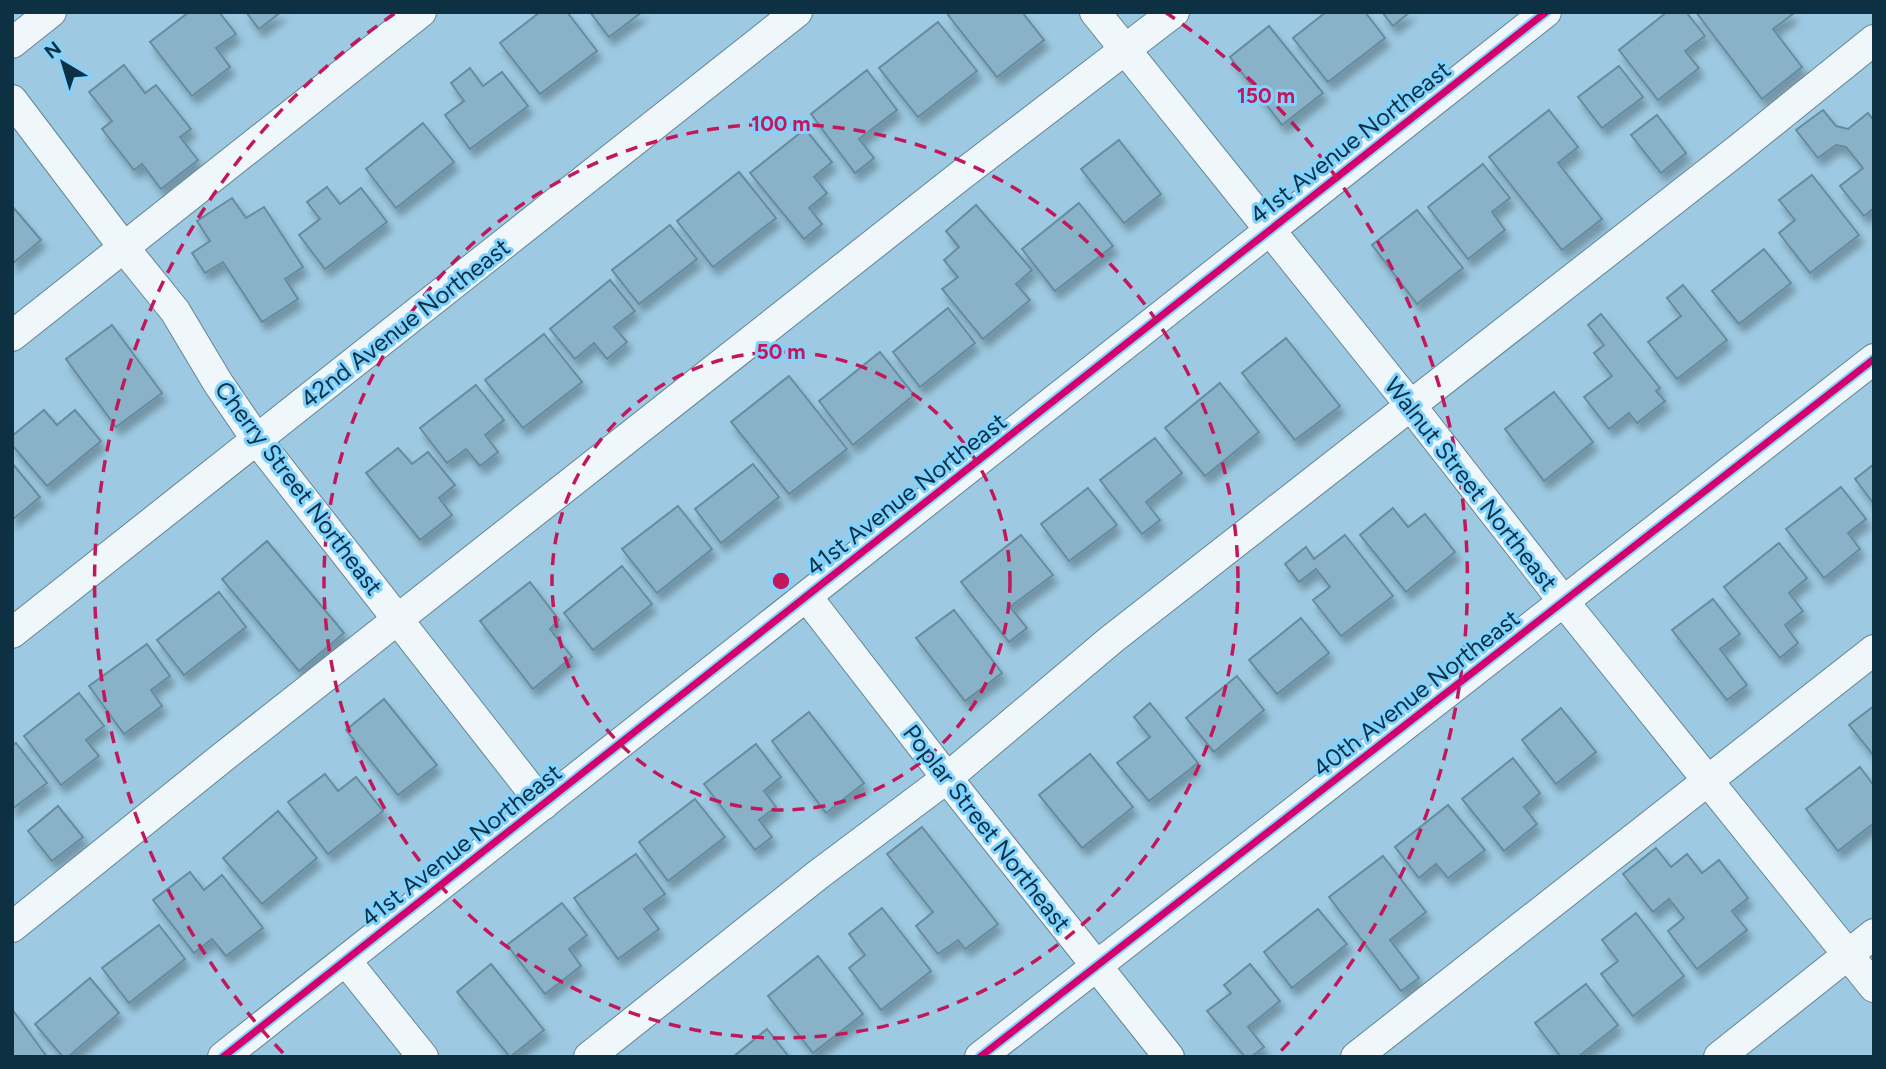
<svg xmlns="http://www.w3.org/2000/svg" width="1886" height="1069" font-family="Figtree,sans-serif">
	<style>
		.building { fill: #89b2c8; stroke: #658c9f; stroke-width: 2; filter: url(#shadow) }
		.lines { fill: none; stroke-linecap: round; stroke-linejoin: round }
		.minor-casing { stroke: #638495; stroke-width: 32 }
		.minor { stroke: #f0f7fb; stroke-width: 30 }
		.cycleway-casing { stroke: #80d2ff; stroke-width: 11 }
		.cycleway { stroke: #d6006c; stroke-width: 7 }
		.ring { fill: none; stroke: #c2185b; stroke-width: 3.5; stroke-dasharray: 12 9 }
		.labels { text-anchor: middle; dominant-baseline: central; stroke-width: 6; stroke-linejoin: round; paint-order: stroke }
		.street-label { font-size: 24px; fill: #0d3042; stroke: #80d2ff }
		.centre { fill: #c2185b; stroke: #80d2ff; stroke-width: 3.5 }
		.ring-label { font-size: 21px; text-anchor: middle; font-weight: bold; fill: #c2185b; stroke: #80d2ff; stroke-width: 6; stroke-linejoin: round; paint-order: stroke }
	</style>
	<defs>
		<filter id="shadow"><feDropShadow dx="4.5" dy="8" stdDeviation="3.5" flood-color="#0004"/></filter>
	</defs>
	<rect width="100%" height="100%" fill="#9dcae2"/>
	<!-- building -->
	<g class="building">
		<path d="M189,12H219L236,34L216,48L230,67L192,96L150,42Z"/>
		<path d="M246,12H281L259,29Z"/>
		<path d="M540,12H567L597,51L540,94L500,43Z"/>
		<path d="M590,12H642L609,37Z"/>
		<path d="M952,12H1022L1044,40L997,77L948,15Z"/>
		<path d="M1326,12H1365L1385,38L1328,82L1293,38Z"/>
		<path d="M1382,12H1410L1393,26Z"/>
		<path d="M1667,12H1686L1705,36L1685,51L1699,68L1658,100L1619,50Z"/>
		<path d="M1696,12H1792L1793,14L1773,29L1802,67L1762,99Z"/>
		<path d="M938,22L977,71L918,117L879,68Z"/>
		<path d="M1269,26L1323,93L1282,125L1230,57Z"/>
		<path d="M124,65L145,93L156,85L191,129L180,137L198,160L161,189L142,164L134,170L102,129L112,121L89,92Z"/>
		<path d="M1619,66L1643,97L1602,128L1578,97Z"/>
		<path d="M470,68L483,86L502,72L528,106L470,149L445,115L464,101L451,83Z"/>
		<path d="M867,70L897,110L859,139L874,158L855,173L811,114Z"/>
		<path d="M1549,110L1578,147L1558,163L1602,219L1562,250L1489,157Z"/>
		<path d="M1823,110L1836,126L1848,129L1868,113L1874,121V208L1864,216L1840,186L1863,168L1846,147L1836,145L1818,158L1796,130Z"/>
		<path d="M1657,115L1686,153L1661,173L1631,135Z"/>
		<path d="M423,123L454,162L396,208L366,169Z"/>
		<path d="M805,129L832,162L814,177L827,193L809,208L822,224L804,239L750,173Z"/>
		<path d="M1119,140L1161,194L1124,223L1081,169Z"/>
		<path d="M1483,164L1510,198L1492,212L1505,230L1468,259L1428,207Z"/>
		<path d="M739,172L776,218L713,267L677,221Z"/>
		<path d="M1812,175L1859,235L1810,273L1779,233L1795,220L1779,200Z"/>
		<path d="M327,187L340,204L361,188L387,222L325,269L299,235L320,219L307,202Z"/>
		<path d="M232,198L246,218L264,207L303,267L285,279L298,299L262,322L223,262L205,273L192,253L210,241L197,221Z"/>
		<path d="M1079,203L1113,246L1055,291L1022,249Z"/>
		<path d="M976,205L1032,270L1016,284L1030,300L983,339L942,289L958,277L944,260L959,247L946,231Z"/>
		<path d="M12,206L41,240L12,264Z"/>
		<path d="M1417,210L1463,268L1417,304L1372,245Z"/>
		<path d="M670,225L697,259L639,304L612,270Z"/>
		<path d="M1764,249L1791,283L1739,324L1712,291Z"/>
		<path d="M610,280L635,311L614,327L627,342L607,359L594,343L575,359L550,329Z"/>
		<path d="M1683,285L1727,340L1677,379L1648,342L1681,316L1667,298Z"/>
		<path d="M948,308L975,343L920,387L893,352Z"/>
		<path d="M1601,314L1660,388L1656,391L1665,401L1637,423L1629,413L1609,429L1584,397L1612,376L1594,353L1604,345L1588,325Z"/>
		<path d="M112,325L162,393L116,427L66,359Z"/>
		<path d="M544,334L582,382L523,428L485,380Z"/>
		<path d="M1286,338L1340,406L1295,440L1242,373Z"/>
		<path d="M880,352L914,395L853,445L819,401Z"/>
		<path d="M789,376L847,449L789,494L731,422Z"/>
		<path d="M1220,383L1259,432L1205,476L1165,428Z"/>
		<path d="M476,385L504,420L485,435L498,452L480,466L466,449L447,463L420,428Z"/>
		<path d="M1554,392L1593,442L1544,481L1505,429Z"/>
		<path d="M44,410L57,425L75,410L101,441L47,486L12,445V436Z"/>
		<path d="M1155,438L1182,473L1146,502L1160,520L1142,534L1100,480Z"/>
		<path d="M398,448L412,464L428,452L455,485L439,498L452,515L420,540L366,473Z"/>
		<path d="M12,463L40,497L12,520Z"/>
		<path d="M753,464L779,497L721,543L695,509Z"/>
		<path d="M1874,464V504L1855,479Z"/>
		<path d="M1841,487L1866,519L1848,533L1860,549L1824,578L1786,529Z"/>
		<path d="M1088,488L1117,525L1069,561L1041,524Z"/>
		<path d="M678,506L712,549L657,593L622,549Z"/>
		<path d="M1393,508L1408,527L1425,514L1455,552L1406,592L1360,535Z"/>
		<path d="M1021,535L1053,575L1010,607L1027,628L1009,642L961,582Z"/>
		<path d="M1345,535L1393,596L1341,636L1313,600L1330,587L1316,569L1299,582L1285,564L1306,547L1314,559Z"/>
		<path d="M267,541L344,633L299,671L222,579Z"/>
		<path d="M1779,543L1807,578L1789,593L1803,611L1785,625L1798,643L1780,658L1724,587Z"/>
		<path d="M622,566L652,604L593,650L564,613Z"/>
		<path d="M530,582L559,620L550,629L572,657L533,689L480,621Z"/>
		<path d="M219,592L246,627L184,675L157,640Z"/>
		<path d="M1713,599L1740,634L1720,649L1747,685L1727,700L1672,630Z"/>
		<path d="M954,610L1002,673L965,701L916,638Z"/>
		<path d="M1301,618L1329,653L1277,694L1249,660Z"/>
		<path d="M147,644L170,676L151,690L162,706L124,734L89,686Z"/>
		<path d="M1237,676L1264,710L1214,752L1186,718Z"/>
		<path d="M79,693L104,726L86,740L99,756L61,785L24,736Z"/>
		<path d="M384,699L437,765L398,795L346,730Z"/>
		<path d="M1150,703L1198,763L1149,801L1117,763L1150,737L1134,717Z"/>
		<path d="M1874,706V756L1849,725Z"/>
		<path d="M1561,708L1596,752L1556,784L1522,740Z"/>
		<path d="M809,712L864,783L826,813L772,741Z"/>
		<path d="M16,743L47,783L12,809V746Z"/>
		<path d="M756,744L781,777L764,791L776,807L759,820L772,837L755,850L704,784Z"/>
		<path d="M1090,754L1133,807L1082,848L1039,795Z"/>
		<path d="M1513,758L1540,793L1524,807L1537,824L1504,851L1462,799Z"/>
		<path d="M1860,767L1874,786V823L1838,851L1806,809Z"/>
		<path d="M325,774L338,791L356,777L383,811L328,854L288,802Z"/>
		<path d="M695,799L725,837L668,881L639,842Z"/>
		<path d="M1448,805L1485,850L1448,878L1436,864L1419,878L1395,847Z"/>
		<path d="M58,806L83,837L52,861L28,831Z"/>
		<path d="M278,811L317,858L262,904L223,858Z"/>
		<path d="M922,827L998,924L965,949L958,940L938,954L916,926L933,912L887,854Z"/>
		<path d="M1656,848L1671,867L1687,854L1702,873L1719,860L1748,898L1732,911L1747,930L1697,969L1668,931L1684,918L1669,899L1653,912L1623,874Z"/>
		<path d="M636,854L665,894L644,909L659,929L618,959L574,898Z"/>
		<path d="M1383,856L1426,912L1390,940L1419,978L1401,991L1329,897Z"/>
		<path d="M190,872L204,890L222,875L263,928L226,956L212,939L194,953L153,900Z"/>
		<path d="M562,903L587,935L569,949L581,966L545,994L507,945Z"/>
		<path d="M882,908L931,971L881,1010L849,968L865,955L849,934Z"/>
		<path d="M1318,909L1347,944L1292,988L1264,952Z"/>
		<path d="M1636,913L1684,976L1633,1016L1601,974L1618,961L1602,940Z"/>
		<path d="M159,925L185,959L129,1003L102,968Z"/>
		<path d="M818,956L863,1014L813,1053L768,996Z"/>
		<path d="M491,964L544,1030L510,1057L457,992Z"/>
		<path d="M1250,964L1280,1001L1248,1027L1264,1047L1251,1057H1245L1207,1011L1231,993L1224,985Z"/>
		<path d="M90,978L119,1013L68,1057H63L35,1024Z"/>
		<path d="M1586,984L1618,1025L1578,1057H1561L1535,1023Z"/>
		<path d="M12,1009L47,1057H12Z"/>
		<path d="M767,1029L789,1057H733Z"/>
	</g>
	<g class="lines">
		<defs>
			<g id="minor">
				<path d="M1095,12L1411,406L1564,602L1874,987"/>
				<path d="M12,43L51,12"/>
				<path d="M12,100L125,249L175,311L218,383L257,440L543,805"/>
				<path d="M12,336L421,12"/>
				<path d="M807,597L947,778L1169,1057"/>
				<path d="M12,633L797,12"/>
				<path d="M12,927L223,757L960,176L1174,12"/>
				<path d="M346,961L423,1057"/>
				<path d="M223,1057L1546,12"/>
				<path d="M589,1057L819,874L947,778L1112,639L1740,148L1874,40"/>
				<path d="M980,1057L1874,359"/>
				<path d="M1356,1057L1874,650"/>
				<path d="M1719,1057L1874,934"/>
			</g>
		</defs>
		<!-- minor casing -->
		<use href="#minor" class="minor-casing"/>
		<!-- minor -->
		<use href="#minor" class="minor"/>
		<defs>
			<g id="cycleway">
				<path d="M223,1057L1546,12"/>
				<path d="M980,1057L1874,359"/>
			</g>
		</defs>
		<!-- cycleway casing -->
		<use href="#cycleway" class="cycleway-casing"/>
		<!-- cycleway -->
		<use href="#cycleway" class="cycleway"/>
	</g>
	<!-- distance rings -->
	<g class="ring">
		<circle cx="781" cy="581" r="229"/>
		<circle cx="781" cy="581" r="457"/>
		<path d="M283 1053A686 686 0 0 1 397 12M1165 12A686 686 0 0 1 1279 1053"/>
	</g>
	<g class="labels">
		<!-- street labels -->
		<g class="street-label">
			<text transform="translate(1350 142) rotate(-38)">41st Avenue Northeast</text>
			<text transform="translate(405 323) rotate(-38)">42nd Avenue Northeast</text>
			<text transform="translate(1471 484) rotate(52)">Walnut Street Northeast</text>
			<text transform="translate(299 488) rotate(53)">Cherry Street Northeast</text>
			<text transform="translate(906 494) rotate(-38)">41st Avenue Northeast</text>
			<text transform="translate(1416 693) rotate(-38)">40th Avenue Northeast</text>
			<text transform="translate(987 828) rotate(52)">Poplar Street Northeast</text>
			<text transform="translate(461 845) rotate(-38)">41st Avenue Northeast</text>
		</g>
	</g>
	<circle cx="781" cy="581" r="10" class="centre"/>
	<g class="ring-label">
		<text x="1266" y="103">150 m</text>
		<text x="781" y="131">100 m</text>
		<text x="781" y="359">50 m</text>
	</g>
	<!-- border -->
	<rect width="1886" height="1069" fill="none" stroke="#0d3042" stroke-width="28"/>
	<!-- north arrow -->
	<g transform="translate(63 63) rotate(322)" stroke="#80d2ff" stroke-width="5" paint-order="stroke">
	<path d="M0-5L12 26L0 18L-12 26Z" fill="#0d3042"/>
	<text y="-10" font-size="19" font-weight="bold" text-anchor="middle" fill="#0d3042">N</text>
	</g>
</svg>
